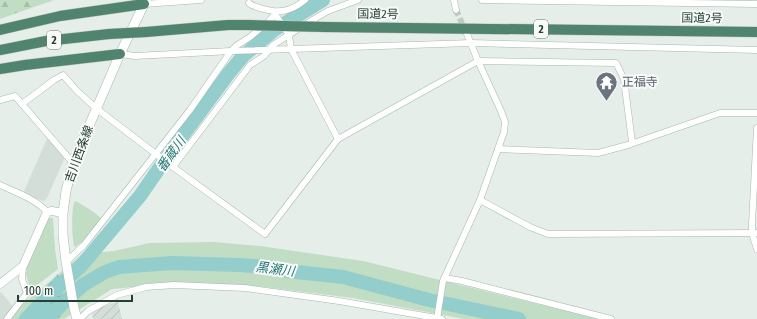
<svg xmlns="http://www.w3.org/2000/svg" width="757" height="319" font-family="'Fira Sans Condensed','Noto Sans JP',sans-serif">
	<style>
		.built { fill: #d4ded8 }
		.industrial { fill: url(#industrial-furrows) }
		.green { fill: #c1ddc3 }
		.forest { fill: url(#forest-firs) }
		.water { fill: url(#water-waves) }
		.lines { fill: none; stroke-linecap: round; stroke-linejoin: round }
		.river { stroke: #93cecc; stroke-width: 14 }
		.minor-tunnel { stroke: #c0cbc5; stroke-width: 6; stroke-dasharray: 6 3; stroke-linecap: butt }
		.minor-casing { stroke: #a9b6af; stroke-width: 7 }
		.tertiary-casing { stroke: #a9b6af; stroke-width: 9 }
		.secondary-casing { stroke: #a5b9ae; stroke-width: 10 }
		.trunk-casing { stroke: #c2c9c6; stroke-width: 11 }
		.minor { stroke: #fff; stroke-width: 6 }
		.tertiary { stroke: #fff; stroke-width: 8 }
		.secondary { stroke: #fff; stroke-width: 9 }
		.trunk { stroke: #51846e; stroke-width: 10 }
		.trunk-bridge-casing { stroke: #c2c9c6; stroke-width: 11; stroke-linecap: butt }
		.trunk-bridge { stroke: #51846e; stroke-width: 10 }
		.labels { text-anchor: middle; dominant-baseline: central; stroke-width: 4; stroke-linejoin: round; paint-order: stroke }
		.shield { fill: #f7faf8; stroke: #65776e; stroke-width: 1 }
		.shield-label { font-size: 11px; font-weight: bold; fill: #263f33 }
		.street-label { font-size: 12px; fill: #263f33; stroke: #f7faf8 }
		.worship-label { font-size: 12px; fill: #5b616d; stroke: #f7faf8; text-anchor: start }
		.water-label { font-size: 13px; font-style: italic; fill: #247775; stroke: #f7faf8 }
	</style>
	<defs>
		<pattern id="industrial-furrows" width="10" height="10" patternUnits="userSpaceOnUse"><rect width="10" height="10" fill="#d4ded8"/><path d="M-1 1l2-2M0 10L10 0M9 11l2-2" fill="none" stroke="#b6c0ba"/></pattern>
		<pattern id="forest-firs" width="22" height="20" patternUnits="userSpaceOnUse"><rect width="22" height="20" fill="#c1ddc3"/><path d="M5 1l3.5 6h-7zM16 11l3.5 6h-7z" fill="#a6bfa8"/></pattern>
		<pattern id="water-waves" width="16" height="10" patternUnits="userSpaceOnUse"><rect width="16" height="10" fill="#93cecc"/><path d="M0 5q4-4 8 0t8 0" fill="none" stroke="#78a9a6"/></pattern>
	</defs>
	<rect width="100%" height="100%" fill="#e6eee9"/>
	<!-- built -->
	<g class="built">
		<path d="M50,138L66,155L46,200L43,201L25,194L24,191L47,139Z"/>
		<path d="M1,292L14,308L4,319H0V293Z"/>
	</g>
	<!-- industrial -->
	<path class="industrial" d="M118,302L122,319H93L92,313L106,305Z"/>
	<!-- green -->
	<g class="green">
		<path d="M76,201L92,211L101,218L82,242L75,247H74C72,232 71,217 74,202Z"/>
		<path d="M51,218H53L55,249L58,269L32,289L30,288L26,274L27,266L47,219Z"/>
		<path d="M214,242L260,246L363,261L599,319H464L353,298L256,286L181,283L112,289L64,319H10L17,309L82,254L114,251L150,243Z"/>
	</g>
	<!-- forest -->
	<path class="forest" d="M0,0H54L0,19Z"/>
	<!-- water -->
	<path class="water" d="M58,274L66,310L58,319H18Z"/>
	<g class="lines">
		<!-- river -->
		<g class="river">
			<path d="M26,319L48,296L81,266L140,196L169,154L229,73L243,56L274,30L323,0"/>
			<path d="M42,319L54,311L83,285L105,272L119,267L172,263L239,265L269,267L287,271L343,277L429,300L519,319"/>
		</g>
		<!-- minor-tunnel -->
		<path class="minor-tunnel" d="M456,10L465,30"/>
		<defs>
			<g id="minor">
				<path d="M454,0L456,10"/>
				<path d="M482,0L757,4"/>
				<path d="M249,3C252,6 256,7 260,8C279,14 290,12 305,0"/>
				<path d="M144,4L201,0"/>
				<path d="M275,14L289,35L291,49L338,139"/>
				<path d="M120,54L135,56L231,51L471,43L757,50"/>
				<path d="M0,100L15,96L73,163"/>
				<path d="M22,104L54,80L63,75L77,91L97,109L173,167L265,234L338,139L478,61L616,63L624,79L632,142"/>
				<path d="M757,128L752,224V233L757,249"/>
				<path d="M498,149L598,153L628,145L720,113H757"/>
				<path d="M173,167L250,65L264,56L273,45L309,22L328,11L358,0"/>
				<path d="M0,185C15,192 36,199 47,212"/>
				<path d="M480,200L530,227L548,234L757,233"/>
				<path d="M66,262L84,245L190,110L231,51L236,46L250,37L269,21L277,12"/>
				<path d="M445,278L462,281L611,319"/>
				<path d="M7,319L27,293L22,279L23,266"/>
				<path d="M80,319L88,311L117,295L146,287L174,285L245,288L339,301L442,319"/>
				<path d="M437,319L443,281L480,200L504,132L505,122L501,111L478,61L467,34"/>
			</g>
			<path id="tertiary" d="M0,284L23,266L47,212L52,211L63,213"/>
			<path id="secondary" d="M77,319L74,308L66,262L63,235V213L66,191L73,163L120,54L146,0"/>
			<g id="trunk">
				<path d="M325,27L757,32"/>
				<path d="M0,30L60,16L144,4"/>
				<path d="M146,32L228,25H248"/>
				<path d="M0,50L46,41L109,34"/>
				<path d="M0,69L25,65L120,54"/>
			</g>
		</defs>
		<!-- minor casing -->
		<use href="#minor" class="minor-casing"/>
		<!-- tertiary casing -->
		<use href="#tertiary" class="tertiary-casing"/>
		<!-- secondary casing -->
		<use href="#secondary" class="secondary-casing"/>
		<!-- trunk casing -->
		<use href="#trunk" class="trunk-casing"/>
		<!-- minor -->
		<use href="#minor" class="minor"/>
		<!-- tertiary -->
		<use href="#tertiary" class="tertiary"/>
		<!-- secondary -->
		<use href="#secondary" class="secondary"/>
		<!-- trunk -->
		<use href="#trunk" class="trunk"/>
		<defs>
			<g id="trunk-bridge">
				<path d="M248,25L325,27"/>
				<path d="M109,34L146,32"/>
			</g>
		</defs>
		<!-- trunk-bridge casing -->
		<use href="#trunk-bridge" class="trunk-bridge-casing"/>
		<!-- trunk-bridge -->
		<use href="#trunk-bridge" class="trunk-bridge"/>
	</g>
	<!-- icons -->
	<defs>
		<symbol id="temple-pin" viewBox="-11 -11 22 30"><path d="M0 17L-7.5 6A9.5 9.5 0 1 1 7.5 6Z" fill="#6b7280" stroke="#f7faf8"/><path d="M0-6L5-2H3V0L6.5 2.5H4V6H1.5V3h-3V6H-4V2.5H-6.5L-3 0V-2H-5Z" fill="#fff"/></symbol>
	</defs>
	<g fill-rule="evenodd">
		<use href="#temple-pin" x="594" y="70" width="25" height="34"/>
	</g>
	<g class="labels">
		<!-- shield labels -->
		<g class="shield">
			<rect x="534" y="20" width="14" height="18" rx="3"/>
			<rect x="47" y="31" width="14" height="18" rx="3"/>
		</g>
		<g class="shield-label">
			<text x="541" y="29">2</text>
			<text x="54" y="40">2</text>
		</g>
		<!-- street labels -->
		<g class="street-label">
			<text transform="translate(378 14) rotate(1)">国道2号</text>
			<text transform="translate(702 18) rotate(1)">国道2号</text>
			<text transform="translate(79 154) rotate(-70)">吉川西条線</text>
		</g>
		<!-- worship labels -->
		<g class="worship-label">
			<text x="622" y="82">正福寺</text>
		</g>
		<!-- water labels -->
		<g class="water-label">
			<text transform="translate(171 154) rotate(-54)">番蔵川</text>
			<text transform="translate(275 269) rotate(7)">黒瀬川</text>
		</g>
	</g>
	<!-- scale -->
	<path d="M18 295v6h114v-6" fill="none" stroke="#263f33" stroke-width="2"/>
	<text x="24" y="295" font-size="12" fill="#263f33" stroke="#f7faf8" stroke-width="3" paint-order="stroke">100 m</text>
</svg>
